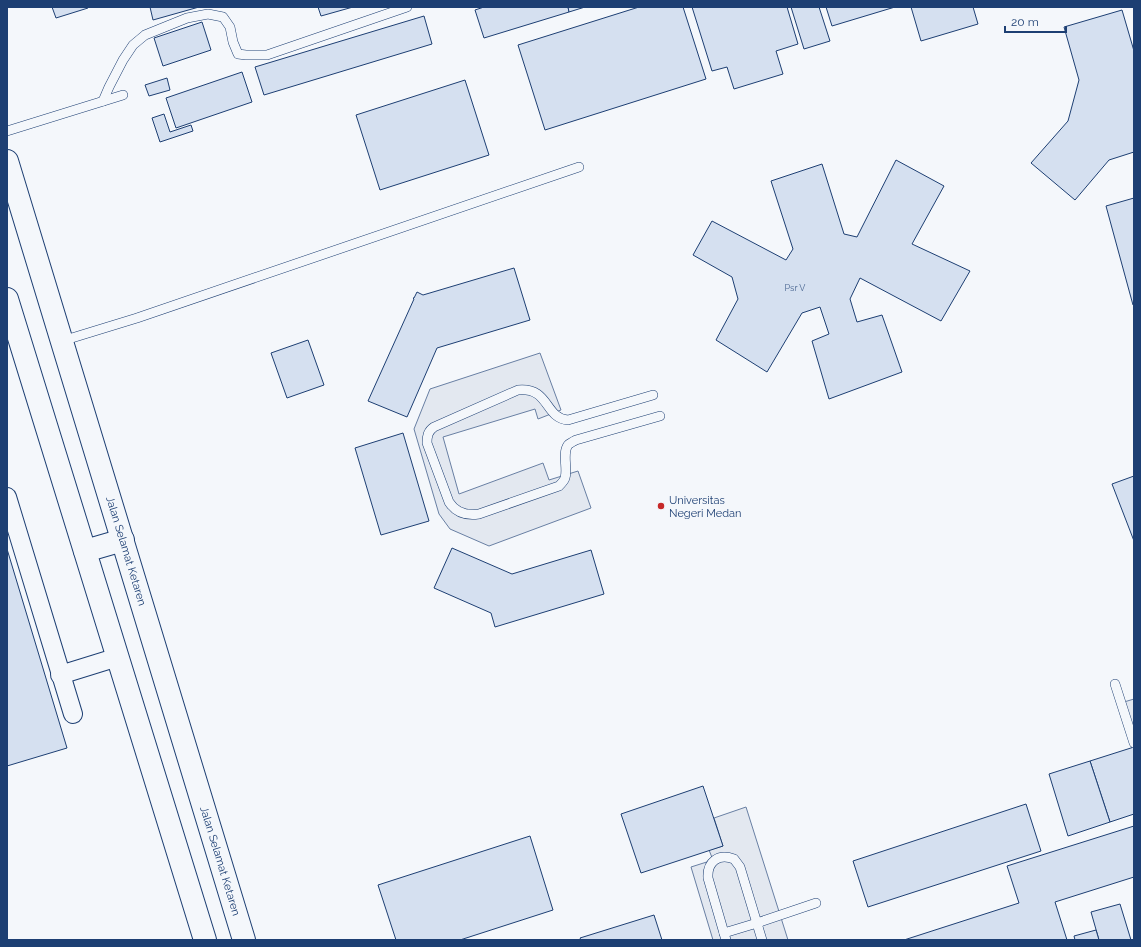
<svg xmlns="http://www.w3.org/2000/svg" width="1141" height="947" font-family="Raleway,sans-serif">
	<style>
		.parking { fill: #e3e8f0; stroke: #687fa3 }
		.building { fill: #d5e0f0; stroke: #1d3f73 }
		.lines { fill: none; stroke-linecap: round; stroke-linejoin: round }
		.service-casing { stroke: #1d3f73; stroke-width: 10 }
		.minor-casing { stroke: #1d3f73; stroke-width: 20 }
		.tertiary-casing { stroke: #1d3f73; stroke-width: 24 }
		.service { stroke: #f4f7fb; stroke-width: 9 }
		.minor { stroke: #f4f7fb; stroke-width: 18 }
		.tertiary { stroke: #f4f7fb; stroke-width: 22 }
		.poi-dot { fill: #c62828; stroke: #f4f7fb; stroke-width: 1.5 }
		.labels { text-anchor: middle; dominant-baseline: central; stroke-width: 3; stroke-linejoin: round; paint-order: stroke }
		.number-label { font-size: 9px; fill: #4b6792 }
		.poi-label { font-size: 11px; fill: #1d3f73; stroke: #f4f7fb; text-anchor: start }
		.street-label { font-size: 11px; fill: #1d3f73; stroke: #f4f7fb }
	</style>
	<rect width="100%" height="100%" fill="#f4f7fb"/>
	<!-- parking -->
	<g class="parking">
		<path d="M540,353L561,410L538,419L535,409L443,437L459,494L543,463L549,480L578,471L591,508L489,546L450,529L439,514L414,429L430,389Z"/>
		<path d="M1134,699V732L1124,702Z"/>
		<path d="M746,807L788,940H713L691,867L713,860L709,850L723,846L714,818Z"/>
	</g>
	<!-- building -->
	<g class="building">
		<path d="M52,7H88V8L56,18Z"/>
		<path d="M150,7H199L153,20Z"/>
		<path d="M318,7H353L321,16Z"/>
		<path d="M484,7H568L569,12L484,38L475,10Z"/>
		<path d="M568,7H585L569,12Z"/>
		<path d="M639,7H683L706,79L545,130L518,45Z"/>
		<path d="M692,7H787L798,44L776,51L783,74L734,89L727,67L712,71Z"/>
		<path d="M791,7H819L830,41L804,49Z"/>
		<path d="M826,7H895L832,26Z"/>
		<path d="M911,7H973L978,24L921,41Z"/>
		<path d="M1122,10L1134,51V152L1109,160L1075,200L1031,163L1068,121L1079,80L1064,27Z"/>
		<path d="M424,16L432,44L264,95L255,67Z"/>
		<path d="M202,22L211,50L163,66L154,38Z"/>
		<path d="M242,72L252,102L176,128L166,98Z"/>
		<path d="M167,78L170,90L149,96L145,85Z"/>
		<path d="M465,80L489,155L380,190L356,115Z"/>
		<path d="M164,114L170,132L191,125L193,131L160,142L152,118Z"/>
		<path d="M896,160L944,186L912,244L970,271L941,321L860,278L850,299L857,322L882,315L902,372L829,399L812,341L829,334L820,307L802,313L767,372L716,340L738,299L732,277L693,255L712,221L786,260L793,249L771,181L822,164L844,234L857,237Z"/>
		<path d="M1134,198V305H1133L1106,206Z"/>
		<path d="M514,268L530,320L437,348L407,417L368,401L414,299L413,298H414L417,292L423,295Z"/>
		<path d="M308,340L324,385L287,398L271,353Z"/>
		<path d="M403,433L429,521L381,535L355,448Z"/>
		<path d="M1134,476V541L1112,484Z"/>
		<path d="M452,548L512,574L591,550L604,594L495,627L491,613L434,588Z"/>
		<path d="M7,549L67,748L7,766Z"/>
		<path d="M1134,747V814L1110,822L1090,761Z"/>
		<path d="M1090,761L1110,822L1068,836L1049,774Z"/>
		<path d="M703,786L723,846L641,873L621,814Z"/>
		<path d="M1026,804L1041,851L868,907L853,861Z"/>
		<path d="M1134,826V877L1055,902L1067,940H904L1019,903L1007,866Z"/>
		<path d="M530,836L553,910L460,940H396L378,885Z"/>
		<path d="M1120,904L1131,940H1099L1091,912Z"/>
		<path d="M654,915L662,940H581L580,938Z"/>
		<path d="M1096,930L1099,940H1075L1074,936Z"/>
	</g>
	<g class="lines">
		<defs>
			<g id="service">
				<path d="M103,101L109,87L123,60L133,45L145,35L187,18L208,14L223,17L230,27L233,42L238,54L246,55H267L407,7"/>
				<path d="M7,131L123,95"/>
				<path d="M62,341L137,318L579,167"/>
				<path d="M653,395L568,420C544,418 550,387 518,390L434,427C428,431 427,436 427,443L449,502C456,513 466,516 479,514L559,486C561,484 564,481 565,478C568,469 562,453 568,445C570,443 574,441 576,440L660,416"/>
				<path d="M1115,684L1134,743"/>
				<path d="M724,933L757,923L816,903"/>
				<path d="M726,940L708,878C707,862 718,853 734,859L740,867L762,940"/>
			</g>
			<g id="minor">
				<path d="M7,497L73,714"/>
				<path d="M60,675L118,657"/>
			</g>
			<g id="tertiary">
				<path d="M7,161L244,940"/>
				<path d="M7,299L205,940"/>
				<path d="M85,551L123,540"/>
			</g>
		</defs>
		<!-- service casing -->
		<use href="#service" class="service-casing"/>
		<!-- minor casing -->
		<use href="#minor" class="minor-casing"/>
		<!-- tertiary casing -->
		<use href="#tertiary" class="tertiary-casing"/>
		<!-- service -->
		<use href="#service" class="service"/>
		<!-- minor -->
		<use href="#minor" class="minor"/>
		<!-- tertiary -->
		<use href="#tertiary" class="tertiary"/>
	</g>
	<!-- markers -->
	<circle class="poi-dot" cx="661" cy="506" r="4"/>
	<g class="labels">
		<!-- number labels -->
		<g class="number-label">
			<text x="795" y="288">Psr V</text>
		</g>
		<!-- poi labels -->
		<g class="poi-label">
			<text x="669" y="500">Universitas<tspan x="669" dy="13">Negeri Medan</tspan></text>
		</g>
		<!-- street labels -->
		<g class="street-label">
			<text transform="translate(126 551) rotate(73)">Jalan Selamat Ketaren</text>
			<text transform="translate(220 861) rotate(73)">Jalan Selamat Ketaren</text>
		</g>
	</g>
	<!-- border -->
	<rect width="1141" height="947" fill="none" stroke="#1d3f73" stroke-width="16"/>
	<!-- scale -->
	<path d="M1005 26v6h61v-6" fill="none" stroke="#1d3f73" stroke-width="2"/>
	<text x="1011" y="26" font-size="12" fill="#1d3f73" stroke="#f4f7fb" stroke-width="3" paint-order="stroke">20 m</text>
</svg>
